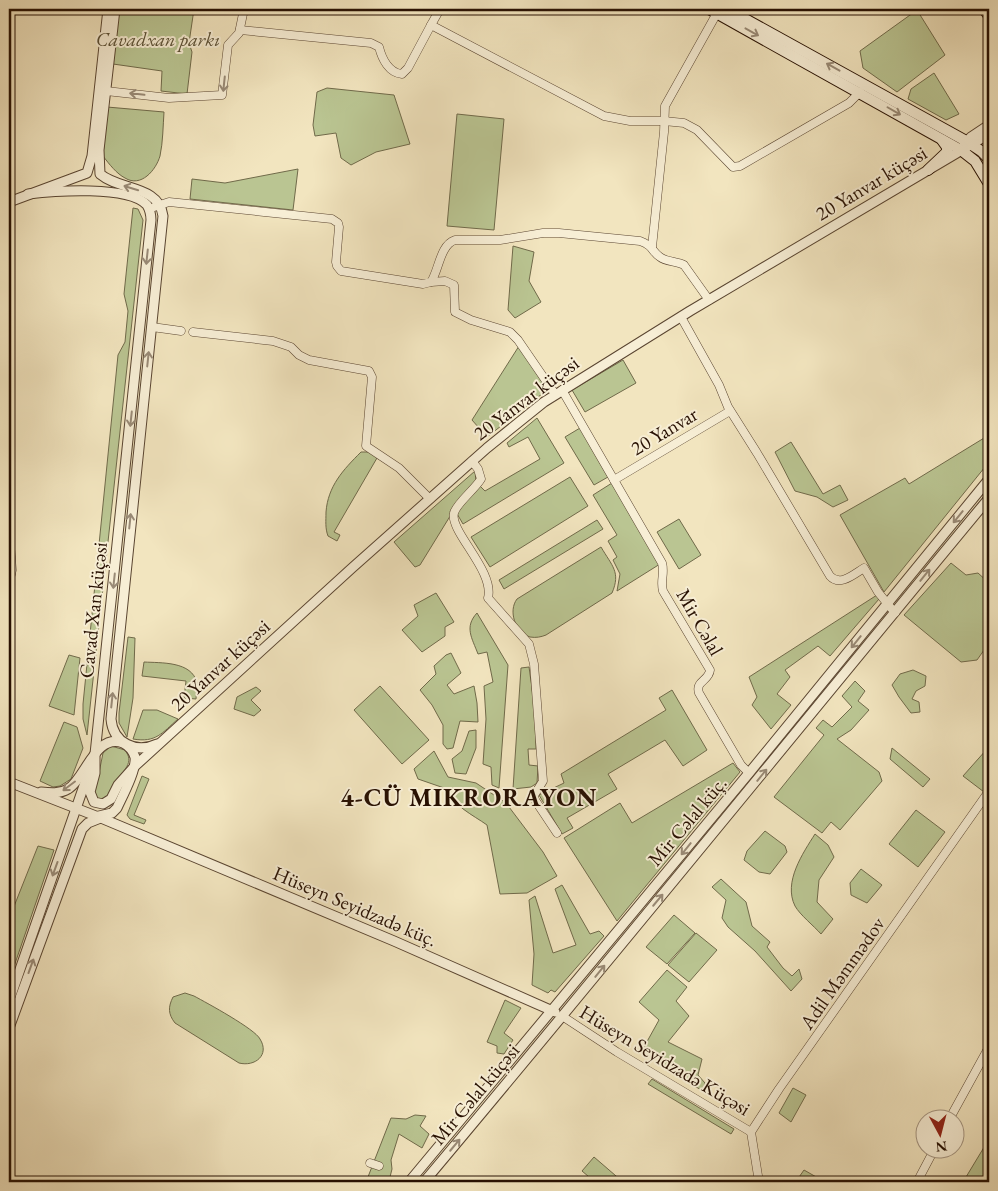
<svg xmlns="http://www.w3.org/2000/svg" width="998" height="1191" font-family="'EB Garamond',serif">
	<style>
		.green { fill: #bac592; stroke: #706a4a }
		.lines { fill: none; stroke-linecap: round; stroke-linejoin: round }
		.minor-casing { stroke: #5a4531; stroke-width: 9 }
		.tertiary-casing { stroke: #5a4531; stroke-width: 11 }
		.secondary-casing { stroke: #271002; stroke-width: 12 }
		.minor { stroke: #f7eed5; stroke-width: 8 }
		.tertiary { stroke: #f7eed5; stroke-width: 9 }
		.secondary { stroke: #f7eed5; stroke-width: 10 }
		.oneway { stroke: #998a76 }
		.labels { text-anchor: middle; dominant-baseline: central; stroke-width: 4; stroke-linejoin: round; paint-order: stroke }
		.park-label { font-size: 20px; font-style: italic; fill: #5a4f34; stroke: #f7eed5 }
		.street-label { font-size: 20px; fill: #271002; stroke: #f7eed5 }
		.district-label { font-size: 25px; font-weight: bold; letter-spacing: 1px; fill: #271002; stroke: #f7eed5 }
	</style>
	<rect width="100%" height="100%" fill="#f2e5bf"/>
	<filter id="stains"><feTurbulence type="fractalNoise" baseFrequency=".004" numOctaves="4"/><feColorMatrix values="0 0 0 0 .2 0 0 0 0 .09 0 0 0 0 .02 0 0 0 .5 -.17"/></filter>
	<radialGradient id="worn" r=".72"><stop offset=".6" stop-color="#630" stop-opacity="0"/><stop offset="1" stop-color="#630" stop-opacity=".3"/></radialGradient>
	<!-- green -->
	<g class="green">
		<path d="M119,9H194L189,43L192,52L187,94L161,91L162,71L113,64Z"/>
		<path d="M917,10L945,55L897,92L863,68L860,51Z"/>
		<path d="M934,73L959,114L946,120L908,99L911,89Z"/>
		<path d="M327,88L394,95L410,144L376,152L351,165L341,158L336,133L315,136L313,125L317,92Z"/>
		<path d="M107,107L164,112C163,126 163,142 160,156C156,170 141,188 125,178C117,174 109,164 103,156Z"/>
		<path d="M457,114L504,119L494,230L447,226Z"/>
		<path d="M298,169L293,210L190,199L192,179L225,183Z"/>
		<path d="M133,208L138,209L143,220L87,735L83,719V704L113,405L118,355L125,342L128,311L124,294Z"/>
		<path d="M513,246L534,252L529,281L541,302L515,318L508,310Z"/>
		<path d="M519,346L547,390L487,437L472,420Z"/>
		<path d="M623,360L636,383L585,412L572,390Z"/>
		<path d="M537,418L564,463L463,524L456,512L452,513L420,565L415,567L394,542L475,471L476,482L485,491L540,459L528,437L509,447L507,443Z"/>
		<path d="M580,428L608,477L594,485L565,437Z"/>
		<path d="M989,435V462L884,592L840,515L905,478L909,484Z"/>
		<path d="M791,442L823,494L840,485L848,500L833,507L817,497L795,491L775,452Z"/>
		<path d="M361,452H371L387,464L377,458L334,532L340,535L337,541L328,536C325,528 326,521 326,512C328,486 343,470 361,452Z"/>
		<path d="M570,477L588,506L490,567L471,537Z"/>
		<path d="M612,483L660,564L617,591L620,574L613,560L617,557L608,541L617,535L593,495Z"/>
		<path d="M679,519L701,555L679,569L657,532Z"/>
		<path d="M597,520L603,529L504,589L499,580Z"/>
		<path d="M601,547C612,566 621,572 612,593L546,635C541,637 536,638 530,637C515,632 508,611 517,599Z"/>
		<path d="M951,563L966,575L978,573L989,583V643L977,660L961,662L904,615Z"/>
		<path d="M436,593L454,622L445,627V636L422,652L402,630L418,616L414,605Z"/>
		<path d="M877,595L879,599L830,656L818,646L785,670L790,677L777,694L791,705L771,729L752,705L757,697L749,677Z"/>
		<path d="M477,613L508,665L499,788L492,785L491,767L483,764L486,719L484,686L493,682L487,652L478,654C472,638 464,627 477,613Z"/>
		<path d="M128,637L135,638L133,698L127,737L119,723V713Z"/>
		<path d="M451,653L461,673L447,685L454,694L474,686L477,703L478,722L460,721L453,748L447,749L443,744V725L432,705L420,690L436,674L434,666L446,655Z"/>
		<path d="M69,655L80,658L74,715L49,706Z"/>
		<path d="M144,662C161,663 192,661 197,683C198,688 196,694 196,699L184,698L186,681L142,676Z"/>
		<path d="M529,667L536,717V749H528L529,765L538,766L537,783L531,787L513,789L521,668Z"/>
		<path d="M913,670L926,676L925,686L916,691L912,699L919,702L920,712L911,713L899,697L892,685L900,674Z"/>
		<path d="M855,681L865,691L858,701L869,710L851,730L837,739L879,772L882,781L840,830L831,822L822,833L774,797L824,735L816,728L823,720L832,727L852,707L842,696Z"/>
		<path d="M380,686L429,740L402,764L354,710Z"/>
		<path d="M256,687L261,691L251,700L261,710L254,716L234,709L237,697Z"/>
		<path d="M672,690L707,750L683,766L665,740L608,774L617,789L567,818L573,828L562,834L539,795L564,783L561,774L666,710L659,698Z"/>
		<path d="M143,710H157L178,719C162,733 156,743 133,739Z"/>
		<path d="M64,722L77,727L83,748L71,779L60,786L53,787L40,781Z"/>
		<path d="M476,730V748L466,774L455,773L452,759L462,751L469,731Z"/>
		<path d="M111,746L125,750C135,763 123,770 117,781C113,789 110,795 103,800L96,799L93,791L99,773L103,753Z"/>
		<path d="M892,748L930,779L923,787L890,759Z"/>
		<path d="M987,749L989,750V785L984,792L963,776Z"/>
		<path d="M434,751L448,777L476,783L506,803L543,852L557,876L527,893L500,894L487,825C473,815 453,806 447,789L418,779L414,769Z"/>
		<path d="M733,763L740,772L617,921L564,838L620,803L632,823Z"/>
		<path d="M142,776L149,779L134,815L146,820L144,824L130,819L127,815Z"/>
		<path d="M916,810L945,832L918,867L889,844Z"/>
		<path d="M765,831L785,846L787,852L770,874L759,872L744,860L747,851Z"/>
		<path d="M815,834L828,845L834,857L819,880L817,902L833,919L821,934C814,926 800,915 795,906C783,882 803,853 815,834Z"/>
		<path d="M38,846L54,850L9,981V919Z"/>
		<path d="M861,869L882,885L867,903L851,895L850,883Z"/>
		<path d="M721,879L746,902L752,926L770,942L767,947L783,968L792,976L799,969L802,979L791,991L755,951L728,927L722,918L726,900L712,887Z"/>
		<path d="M562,885L590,934L599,931L604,936L555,992L551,990L548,993L532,985L534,954L529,900L535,896L553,953L576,945L555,889Z"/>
		<path d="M674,915L695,933L667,964L646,947Z"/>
		<path d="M696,933L717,950L689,982L668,965Z"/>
		<path d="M667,970L687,987L676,1001L689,1016L668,1042L702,1059L698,1075L705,1083L703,1091L662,1067L663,1062L644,1047L659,1020L639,1002Z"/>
		<path d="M185,993L194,996C207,1003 255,1029 260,1039C270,1055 255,1067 239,1063L175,1023C168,1014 168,1007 173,997Z"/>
		<path d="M505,1000L521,1008L504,1033L513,1040L504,1054L497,1053V1046L487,1042Z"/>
		<path d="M652,1079L734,1129L731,1134L648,1084Z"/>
		<path d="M793,1088L806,1095L791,1122L779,1113Z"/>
		<path d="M415,1115L426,1116L420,1126L429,1134L422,1148L399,1134L391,1160L392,1169L390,1177L394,1182H366L391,1118L406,1119Z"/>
		<path d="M989,1139V1182H963Z"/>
		<path d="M594,1157L623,1182H595L582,1171Z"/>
		<path d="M804,1170L825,1182H800L797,1180Z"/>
	</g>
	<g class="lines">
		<defs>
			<g id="minor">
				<path d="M440,9L431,25L604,116L630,121H664L684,123L697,130L733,167L740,166L849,103L860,92"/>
				<path d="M240,30L371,43L379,47C382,59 389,73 402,74L408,68L431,25"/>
				<path d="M106,91L169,98L222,95L228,45L239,33L244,9"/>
				<path d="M154,207L169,202L332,219L338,223L339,227L336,262L337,266L341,271L423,284L431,282C439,270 440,245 455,240H500L543,233H559L640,241C654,246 651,251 660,257C666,262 677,261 684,265L709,300"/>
				<path d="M652,247L664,132L665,106L717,13"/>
				<path d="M431,282L445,281L454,285L455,312L471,320L510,332L518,340L555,394"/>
				<path d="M681,317L719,385L728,407L757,453L830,576C840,587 854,574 864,568L878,592L895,613"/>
				<path d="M152,327L181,331"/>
				<path d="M193,332L273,341L291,347L299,355L309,360L369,371L372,377L366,446L399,468L430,499"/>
				<path d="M562,390L662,563C665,573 660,581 663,591L710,670C709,681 695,681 699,693L741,765L749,773"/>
				<path d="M472,461L478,469L481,479C475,489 456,504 454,513C449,531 495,571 488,598L529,644L534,664L543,781L533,797L557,833"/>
				<path d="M614,480L730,411"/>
				<path d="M9,529L12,570L9,583"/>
				<path d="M562,1016L617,1052L751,1132"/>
				<path d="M950,1118L989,1047"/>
				<path d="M370,1163L379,1166"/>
				<path d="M759,1182L751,1132L779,1089L989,791"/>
				<path d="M917,1182L935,1148"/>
			</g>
			<g id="tertiary">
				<path d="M115,9L99,150L100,174C120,191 159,185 163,216L111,719C113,743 136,754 157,744"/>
				<path d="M964,145L971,137L989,125"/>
				<path d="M9,202L87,173L92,156L108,9"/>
				<path d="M95,754V773L90,792L94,802L103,804L111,799L118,785L135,766L352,568L487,448L544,402L690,311L989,134"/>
				<path d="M9,782L101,818L394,941L555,1012"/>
				<path d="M41,792C50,793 60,794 68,789C85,779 96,732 123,743C129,746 133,751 135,757C137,769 122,797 117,808L112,813L99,816"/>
				<path d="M9,1001L95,754L151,220C151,214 150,210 147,205C128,185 54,191 28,194"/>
				<path d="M9,1028L82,829L88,823L103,817"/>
				<path d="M409,1182L749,773L989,479"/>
				<path d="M424,1182C614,956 800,726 989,498"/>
			</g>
			<g id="secondary">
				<path d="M709,9L961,150L975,161L989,184"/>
				<path d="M727,9L966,141L981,151L989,159"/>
				<path d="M984,9L989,16"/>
				<path d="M928,170L947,152V147L942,140"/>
			</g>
		</defs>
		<!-- minor casing -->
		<use href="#minor" class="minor-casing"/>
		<!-- tertiary casing -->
		<use href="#tertiary" class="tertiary-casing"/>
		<!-- secondary casing -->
		<use href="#secondary" class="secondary-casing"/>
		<!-- minor -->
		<use href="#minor" class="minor"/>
		<!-- tertiary -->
		<use href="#tertiary" class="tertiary"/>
		<!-- secondary -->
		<use href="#secondary" class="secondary"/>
	</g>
	<!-- one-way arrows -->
	<defs><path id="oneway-shaft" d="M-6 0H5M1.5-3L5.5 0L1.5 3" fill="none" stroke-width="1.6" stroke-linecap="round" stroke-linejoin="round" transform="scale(1.25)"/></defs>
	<g class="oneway">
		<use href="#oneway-shaft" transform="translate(752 32) rotate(29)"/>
		<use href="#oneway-shaft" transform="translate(833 67) rotate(-151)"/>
		<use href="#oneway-shaft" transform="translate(224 84) rotate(96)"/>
		<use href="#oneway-shaft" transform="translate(137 94) rotate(-174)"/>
		<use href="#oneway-shaft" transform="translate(894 111) rotate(30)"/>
		<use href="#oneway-shaft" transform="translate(131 188) rotate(-163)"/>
		<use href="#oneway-shaft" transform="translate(147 257) rotate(96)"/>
		<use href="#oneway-shaft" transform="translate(148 359) rotate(-84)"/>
		<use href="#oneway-shaft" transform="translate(131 419) rotate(96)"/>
		<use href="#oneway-shaft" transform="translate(958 517) rotate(129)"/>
		<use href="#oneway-shaft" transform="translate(130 521) rotate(-84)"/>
		<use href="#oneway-shaft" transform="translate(925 575) rotate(-51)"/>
		<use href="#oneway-shaft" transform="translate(114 581) rotate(96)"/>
		<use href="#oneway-shaft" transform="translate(856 642) rotate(129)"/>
		<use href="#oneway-shaft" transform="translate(112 700) rotate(-84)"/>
		<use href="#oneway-shaft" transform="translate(762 775) rotate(-51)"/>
		<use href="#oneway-shaft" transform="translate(69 786) rotate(143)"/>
		<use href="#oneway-shaft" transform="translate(686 849) rotate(129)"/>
		<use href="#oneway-shaft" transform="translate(55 869) rotate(110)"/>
		<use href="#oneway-shaft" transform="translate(658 900) rotate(-50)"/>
		<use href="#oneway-shaft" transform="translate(31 966) rotate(-70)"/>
		<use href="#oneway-shaft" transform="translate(600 971) rotate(-51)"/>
		<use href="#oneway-shaft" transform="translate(455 1145) rotate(-50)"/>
	</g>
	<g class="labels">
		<!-- park labels -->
		<g class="park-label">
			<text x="158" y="39">Cavadxan parkı</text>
		</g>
		<!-- street labels -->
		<g class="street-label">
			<text transform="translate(871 183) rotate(-31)">20 Yanvar küçəsi</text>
			<text transform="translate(526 398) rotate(-37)">20 Yanvar küçəsi</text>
			<text transform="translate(664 431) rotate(-31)">20 Yanvar</text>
			<text transform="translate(93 610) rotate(-84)">Cavad Xan küçəsi</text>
			<text transform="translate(700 622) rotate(60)">Mir Cəlal</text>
			<text transform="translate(220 665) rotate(-42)">20 Yanvar küçəsi</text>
			<text transform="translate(687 821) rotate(-50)">Mir Cəlal küç.</text>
			<text transform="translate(355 906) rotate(23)">Hüseyn Seyidzadə küç.</text>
			<text transform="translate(842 973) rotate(-55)">Adil Məmmədov</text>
			<text transform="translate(665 1060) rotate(31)">Hüseyn Seyidzadə Küçəsi</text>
			<text transform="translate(475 1094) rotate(-50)">Mir Cəlal küçəsi</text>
		</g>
		<!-- district labels -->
		<g class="district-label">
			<text x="469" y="797">4-CÜ MIKRORAYON</text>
		</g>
	</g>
	<!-- margin -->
	<rect width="998" height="1191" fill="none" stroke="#f2e5bf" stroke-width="30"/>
	<rect x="10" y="10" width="978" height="1171" fill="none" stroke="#271002" stroke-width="2.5"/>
	<rect x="15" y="15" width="968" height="1161" fill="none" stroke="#271002"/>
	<!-- north arrow -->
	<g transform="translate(940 1134) rotate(173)"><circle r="24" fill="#f7eed5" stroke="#a49581"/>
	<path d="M0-4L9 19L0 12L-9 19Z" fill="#8f2418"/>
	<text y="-8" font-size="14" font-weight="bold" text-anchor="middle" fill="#271002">N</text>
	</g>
	<rect width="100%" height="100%" filter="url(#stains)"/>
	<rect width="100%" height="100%" fill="url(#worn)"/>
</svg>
